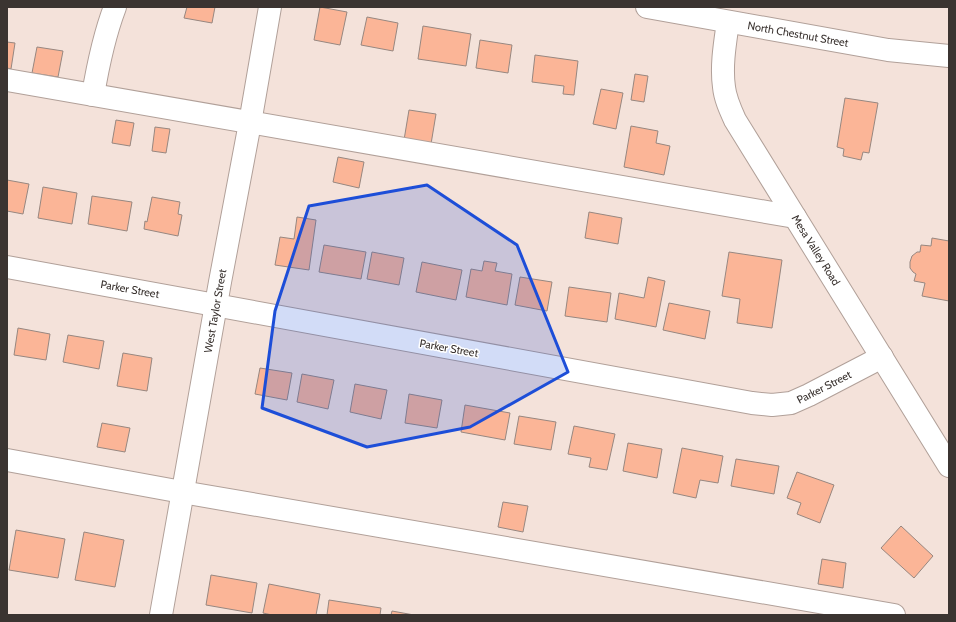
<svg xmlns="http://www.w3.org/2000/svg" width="956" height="622" font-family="Cabin,sans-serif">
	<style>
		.building { fill: #fbb597; stroke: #978780 }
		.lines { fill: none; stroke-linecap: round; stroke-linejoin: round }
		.minor-casing { stroke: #b1a099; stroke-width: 24 }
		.major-casing { stroke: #b1a099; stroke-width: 24 }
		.minor { stroke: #fff; stroke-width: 22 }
		.major { stroke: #fff; stroke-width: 22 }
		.marked { fill: #1d4ed8; fill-opacity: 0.2; stroke: #1d4ed8; stroke-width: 3; stroke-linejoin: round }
		.labels { text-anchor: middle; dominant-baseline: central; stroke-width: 3; stroke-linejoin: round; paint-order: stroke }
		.street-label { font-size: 11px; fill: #3b3431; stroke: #fff }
	</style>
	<rect width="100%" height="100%" fill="#f4e2da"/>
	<!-- building -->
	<g class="building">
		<path d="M187,7H215L212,23L184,18Z"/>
		<path d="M320,7L347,12L340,45L314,40Z"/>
		<path d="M367,17L398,23L393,51L361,45Z"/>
		<path d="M423,26L471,34L466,66L418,59Z"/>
		<path d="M480,40L512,45L508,73L476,68Z"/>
		<path d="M7,42L15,43L11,69L7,68Z"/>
		<path d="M37,47L63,51L58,77L32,73Z"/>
		<path d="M535,55L578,61L574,95L563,94L564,86L532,82Z"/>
		<path d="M635,74L648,76L644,102L631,100Z"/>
		<path d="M601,89L623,93L616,129L593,124Z"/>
		<path d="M845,98L878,103L869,153L863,152L861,160L843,156L844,149L837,147Z"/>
		<path d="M409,110L436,114L431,144L404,140Z"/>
		<path d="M116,120L134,123L130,146L112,143Z"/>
		<path d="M631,126L658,131L656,143L670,146L664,175L624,167Z"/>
		<path d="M155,127L170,129L166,153L152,151Z"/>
		<path d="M338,157L364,162L359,188L333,182Z"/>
		<path d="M7,180L29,184L23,214L7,211Z"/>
		<path d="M43,187L77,193L72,224L38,218Z"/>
		<path d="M92,196L132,202L127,231L88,224Z"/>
		<path d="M152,197L180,202L178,214L182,215L178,236L144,229L145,221L147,222Z"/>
		<path d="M589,212L622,218L618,244L585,238Z"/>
		<path d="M297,217L316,220L309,270L275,265L280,237L294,239Z"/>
		<path d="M932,238L949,241V301L922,296L925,283L914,281L916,274L913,272L910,268V262L912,256L917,252H920L921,245L931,246Z"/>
		<path d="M324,245L366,252L361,279L319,272Z"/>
		<path d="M372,252L404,258L399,285L367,279Z"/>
		<path d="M729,252L782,260L772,328L737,323L740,299L722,296Z"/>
		<path d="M484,261L497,263L495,271L512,274L507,305L466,297L471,269L482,271Z"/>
		<path d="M422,262L462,270L456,300L416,292Z"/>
		<path d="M520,277L552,282L547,311L515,305Z"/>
		<path d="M648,277L665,281L656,327L615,319L619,293L644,298Z"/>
		<path d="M569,287L611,293L607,322L565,316Z"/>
		<path d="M669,303L710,311L705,339L663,330Z"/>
		<path d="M18,328L50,334L46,360L14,355Z"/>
		<path d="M68,335L104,341L99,369L63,362Z"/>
		<path d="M123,353L152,358L147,391L117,386Z"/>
		<path d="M260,368L292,373L287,400L255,394Z"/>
		<path d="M302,374L334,380L328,409L297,402Z"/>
		<path d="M355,384L387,390L381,419L350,412Z"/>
		<path d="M409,394L442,400L437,428L405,423Z"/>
		<path d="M465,405L510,413L505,440L461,432Z"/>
		<path d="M519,416L556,422L551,450L514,444Z"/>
		<path d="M102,423L130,428L125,452L97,447Z"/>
		<path d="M574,426L615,434L607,470L589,467L591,458L568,454Z"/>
		<path d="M628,443L662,449L657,478L623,471Z"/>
		<path d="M682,448L723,456L718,483L700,480L696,498L673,493Z"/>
		<path d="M736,459L779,466L774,494L731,486Z"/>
		<path d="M797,472L834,485L820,523L797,514L801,503L787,498Z"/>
		<path d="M503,502L528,506L523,532L498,527Z"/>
		<path d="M901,526L933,556L914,578L881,548Z"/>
		<path d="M16,530L65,539L58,578L9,570Z"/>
		<path d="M84,532L124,540L115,587L75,580Z"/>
		<path d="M822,559L846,563L843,588L818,584Z"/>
		<path d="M211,575L257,583L252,613L206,605Z"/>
		<path d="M269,584L320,594L316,615H272L263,613Z"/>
		<path d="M329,600L381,608L380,615H327Z"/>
		<path d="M392,611L414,615H391Z"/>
	</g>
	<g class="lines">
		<defs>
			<g id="minor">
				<path d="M728,22C725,43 721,66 724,87C725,98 730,109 735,120L949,466"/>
				<path d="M7,80L795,217"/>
				<path d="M93,95C98,65 104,36 115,7"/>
				<path d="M7,267L752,403L772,405L791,403L809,395L882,357"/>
				<path d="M7,460L182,492L894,615"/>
				<path d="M161,615L220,282L250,123L270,7"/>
			</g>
			<path id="major" d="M647,7L888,50L949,56"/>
		</defs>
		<!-- minor casing -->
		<use href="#minor" class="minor-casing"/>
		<!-- major casing -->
		<use href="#major" class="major-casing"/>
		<!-- minor -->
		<use href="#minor" class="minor"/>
		<!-- major -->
		<use href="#major" class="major"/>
	</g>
	<!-- marked area -->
	<path class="marked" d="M427,185L517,245L568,372L470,427L367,447L262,408L275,311L309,206Z"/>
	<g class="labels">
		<!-- street labels -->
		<g class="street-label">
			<text transform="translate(798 34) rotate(10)">North Chestnut Street</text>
			<text transform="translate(816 250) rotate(58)">Mesa Valley Road</text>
			<text transform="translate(130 289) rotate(10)">Parker Street</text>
			<text transform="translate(215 311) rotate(-80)">West Taylor Street</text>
			<text transform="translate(449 348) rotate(10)">Parker Street</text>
			<text transform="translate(824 387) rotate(-27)">Parker Street</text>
		</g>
	</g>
	<!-- border -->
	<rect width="956" height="622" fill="none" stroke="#3b3431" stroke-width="16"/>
</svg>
